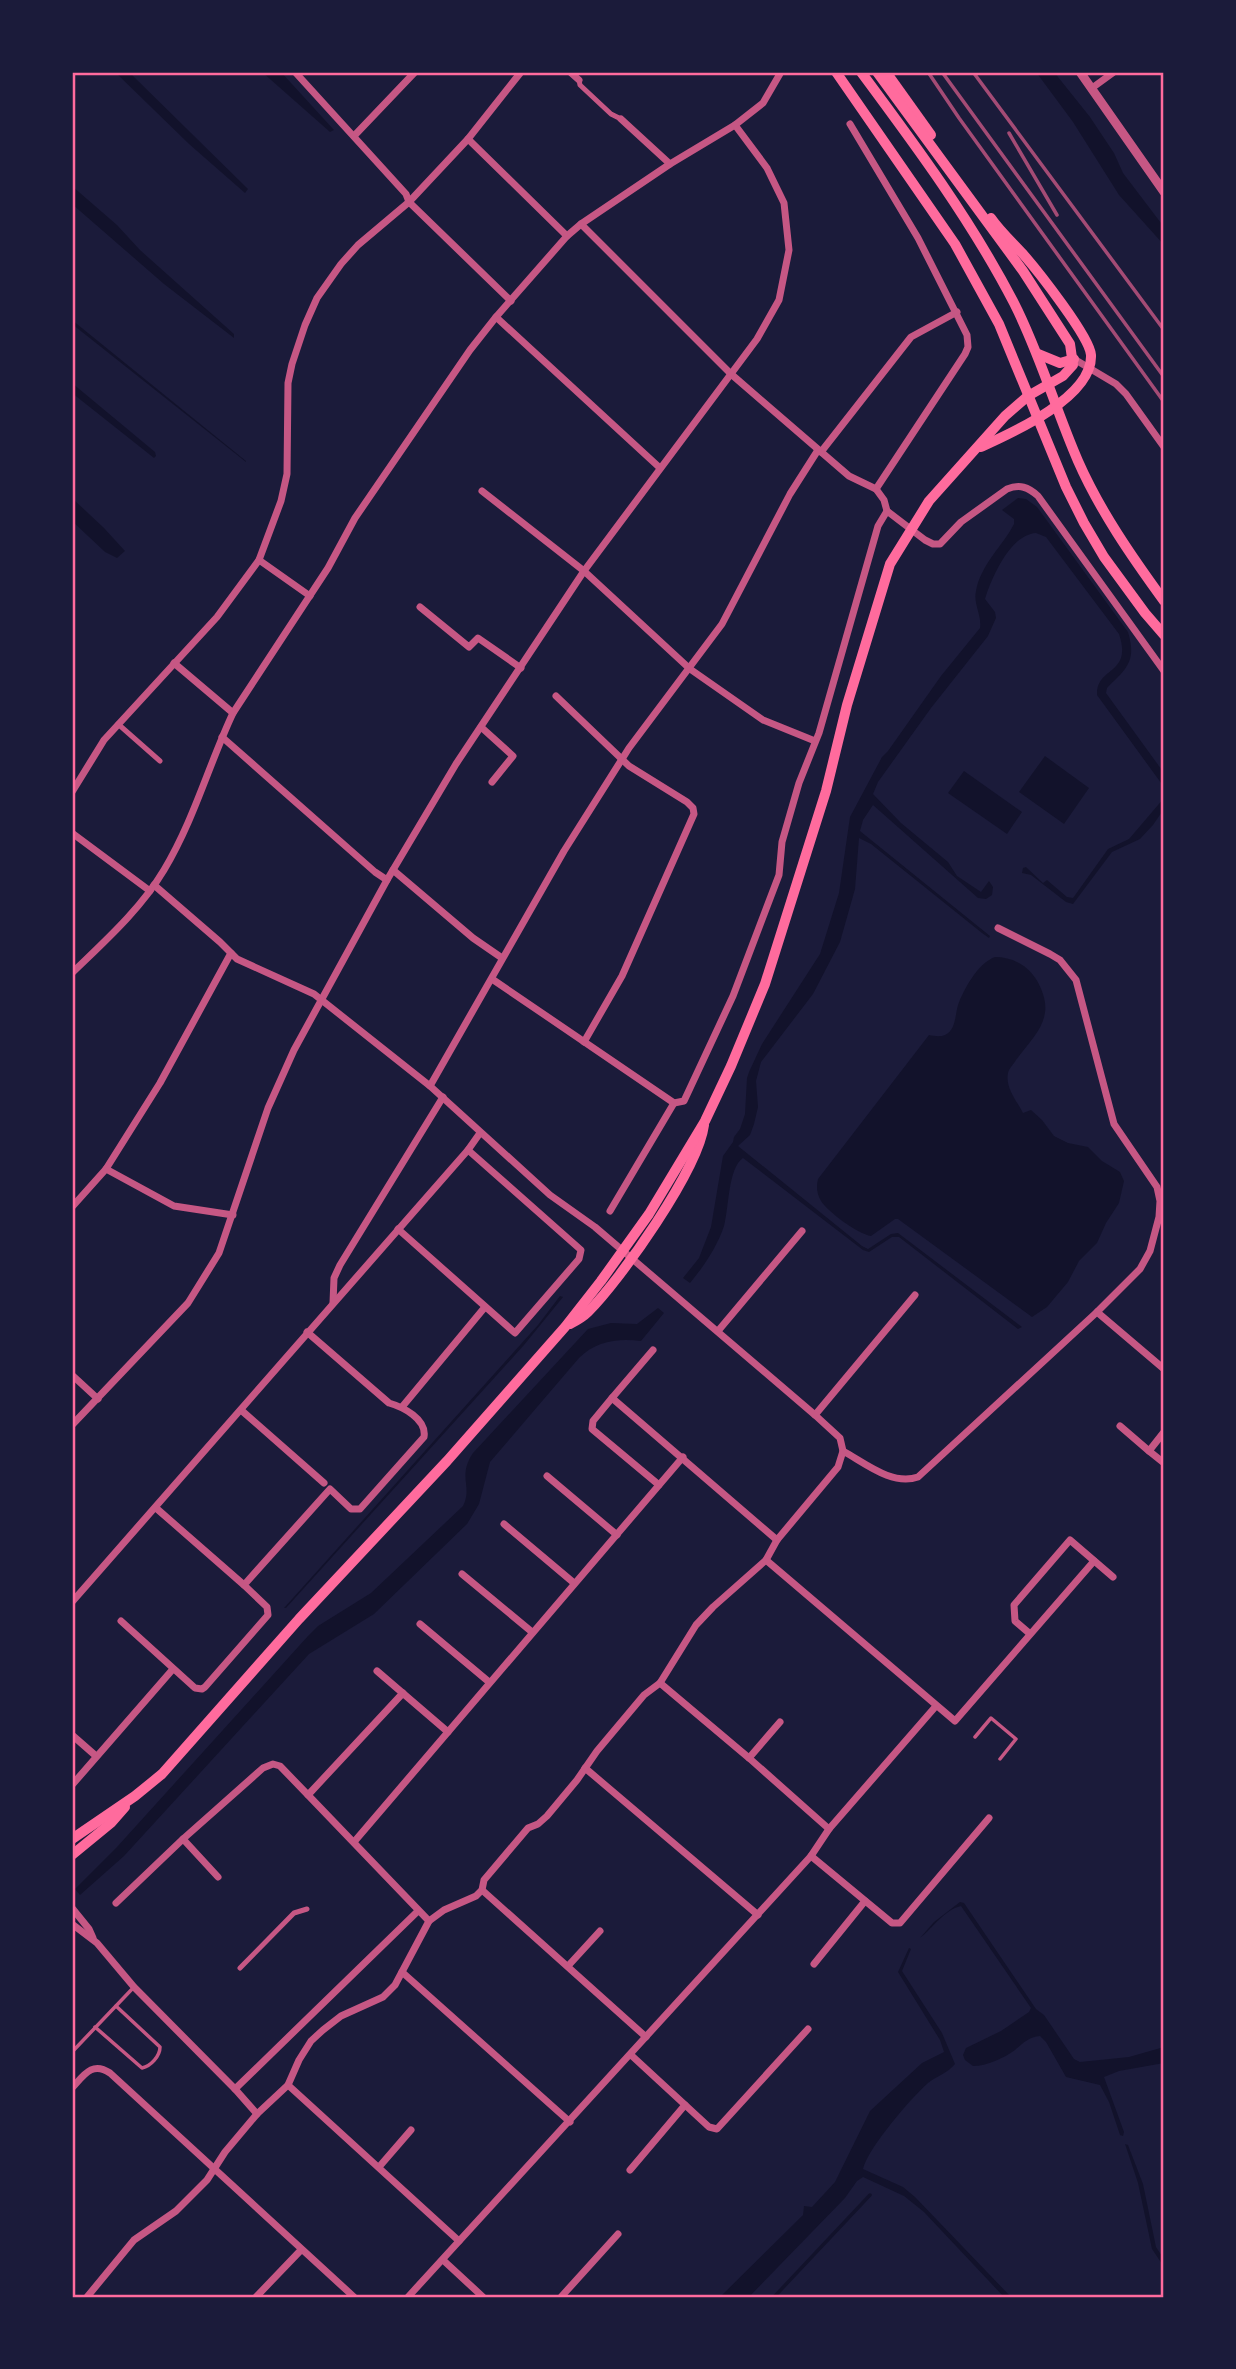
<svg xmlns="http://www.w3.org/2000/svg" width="1236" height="2369" font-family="'Space Grotesk',sans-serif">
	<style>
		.water { fill: #12122b }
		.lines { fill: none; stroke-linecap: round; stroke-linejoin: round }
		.stream { stroke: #12122b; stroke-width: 3.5 }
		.service { stroke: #c65784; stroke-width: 3.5 }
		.pedestrian { stroke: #c65784; stroke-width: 5 }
		.minor { stroke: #c65784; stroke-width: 7 }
		.tertiary { stroke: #c65784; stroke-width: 9 }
		.secondary { stroke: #ff6b9d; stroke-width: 10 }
		.primary { stroke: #ff6b9d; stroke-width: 10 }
		.rail { stroke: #a44b75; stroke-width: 3.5 }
		.neatline { fill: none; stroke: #ff6b9d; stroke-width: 2.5 }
	</style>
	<rect width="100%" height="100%" fill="#1b1b3a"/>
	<!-- water -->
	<g class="water">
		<path d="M115,72H129L248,189L245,193L189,144Z"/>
		<path d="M262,72H281L334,130L330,132Z"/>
		<path d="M1036,72H1054L1090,117L1114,153L1123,173L1164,227V245L1119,195L1073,122Z"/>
		<path d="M72,186L117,225L140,250L234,334V338L164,284L72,204Z"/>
		<path d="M72,320L246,461V462L72,324Z"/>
		<path d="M72,383L155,452L156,456L154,458L72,393Z"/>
		<path d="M72,498L104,528L125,551L117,558L105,552L72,521Z"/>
		<path d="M1018,498L1026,499L1037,507L1128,632C1137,662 1126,669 1107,688L1106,693L1164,773V787L1097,695C1096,666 1133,675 1119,634L1046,537L1036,533C1010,535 992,577 985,599L995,612L996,618L988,636L931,708L878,782L873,794L901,823L948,862L957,876L981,892L989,881L993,887L992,895L986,899L978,898L873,805L863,820L860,831L990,936L989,938L982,933L871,844L859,838L855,889L840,942L813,994L761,1062L756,1081L758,1107L754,1124L750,1135L738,1146L862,1246L868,1249L891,1234L898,1233L1022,1327L1018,1329L899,1237H892L869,1252L863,1250L743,1158C728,1168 729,1208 724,1226C717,1247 704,1266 690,1283L683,1278L699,1258L711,1227L723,1156L733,1142L734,1137L740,1129L745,1114L747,1078L749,1072L762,1044L820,954L839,893L850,817L882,757L888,751L941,676L980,628C982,615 973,604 976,591C981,564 1002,547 1014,524V519L1002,510Z"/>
		<path d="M1045,756L1089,788L1064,824L1019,792Z"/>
		<path d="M964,771L1022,812L1007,834L948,793Z"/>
		<path d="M1164,798V809L1153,825L1140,839L1112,852L1073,904L1066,902L1031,875L1022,873L1023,868L1026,867L1043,883L1047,880L1067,897L1073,898L1108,849L1129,839Z"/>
		<path d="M995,957C1012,957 1027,965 1036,979C1058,1016 1037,1032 1016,1060C1014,1064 1009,1068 1008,1073C1005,1088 1017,1101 1023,1113L1031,1110L1042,1120L1054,1136L1068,1143L1088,1147L1102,1161L1120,1172L1124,1181L1119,1203L1106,1223L1097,1243L1079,1261L1068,1282L1047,1307L1032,1317L898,1219H895L871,1236C858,1234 828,1212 821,1201C817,1194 816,1187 818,1179L929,1035C934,1036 940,1037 945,1035C956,1030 955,1015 958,1005C964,989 978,963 995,957Z"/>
		<path d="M560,1296L563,1297L524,1345L286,1608H284L538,1325Z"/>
		<path d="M658,1308L664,1313L641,1341C618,1338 596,1341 579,1358L490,1462L479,1504L467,1524L374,1614L309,1654L124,1856L80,1895L75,1889L117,1847L308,1636L318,1626L371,1593L463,1506C473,1486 457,1477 473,1453L588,1329L611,1323L637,1324Z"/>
		<path d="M960,1902L964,1903L1036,2009L1044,2015L1074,2059L1080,2062L1129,2057L1164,2047V2063L1119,2071L1104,2077L1124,2132L1123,2136L1120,2135L1109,2102L1100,2085L1066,2077L1046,2042L1040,2036C1029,2037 1023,2043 1015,2050C1004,2058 987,2066 973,2066L965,2060L963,2055L966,2048L1001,2031L1029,2012L1031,2008L961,1906C944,1910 933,1928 920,1938L934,1922Z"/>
		<path d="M909,1948L911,1949L902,1971L942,2033L955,2064C948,2073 937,2076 928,2083C911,2098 868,2148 863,2169L903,2187L915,2197L1011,2297H1004L924,2212L904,2196L863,2177L857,2181L845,2198L749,2297H720L803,2215L804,2206L812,2207L835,2182L870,2111L922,2063L944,2052L940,2040L898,1972Z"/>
		<path d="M1125,2144L1128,2145L1143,2184L1156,2247L1164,2259V2267L1152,2249L1138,2183Z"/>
	</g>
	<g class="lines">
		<!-- stream -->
		<path class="stream" d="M774,2297L870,2195"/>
		<!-- service -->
		<g class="service">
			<path d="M975,1737L991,1718L1016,1739L1000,1759"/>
			<path d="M95,2027L142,2068C151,2066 160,2056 160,2047L116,2006"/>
			<path d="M72,2052L134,1987"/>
		</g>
		<!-- pedestrian -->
		<g class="pedestrian">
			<path d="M579,80L580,85L611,114L621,119"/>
			<path d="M118,724L160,761"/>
			<path d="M240,1968L294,1913L307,1909"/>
		</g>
		<!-- minor -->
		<g class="minor">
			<path d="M295,72L406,194L409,202L511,301"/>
			<path d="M570,72L579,80"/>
			<path d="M1092,88L1114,72"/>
			<path d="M621,119L670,164"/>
			<path d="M850,124L918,238L967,335L968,347L965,354L876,489"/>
			<path d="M354,136L415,72"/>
			<path d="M468,139L567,236"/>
			<path d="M581,224L731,374L849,476L876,489L884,500L887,511L925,540L933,544H940L961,522L1007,489C1020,484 1028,487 1038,496L1164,671"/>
			<path d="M496,317L660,468"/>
			<path d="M1074,359L1116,384L1126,394L1164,447"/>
			<path d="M821,452L911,337L957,312"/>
			<path d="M482,491L584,571L690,669L763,720L815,741"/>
			<path d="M259,560L310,596"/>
			<path d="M420,607L469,647L478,638L521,668"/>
			<path d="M174,663L233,713"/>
			<path d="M556,696L629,766L687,802L693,808L694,814L622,976L584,1042"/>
			<path d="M481,727L513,756L492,782"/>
			<path d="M222,737L375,872L387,880"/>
			<path d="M72,792L104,740L217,617L259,560L281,501L287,474L288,383L292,364L305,325L317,298L341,264L358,245L409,202L468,139L521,72"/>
			<path d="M72,833L150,891"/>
			<path d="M393,870L473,938L502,958"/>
			<path d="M72,973C105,941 140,910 164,870C194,820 209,764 233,713L328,568L355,518L470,350L496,317L567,236L581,224L670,164L735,125L763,103L781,72"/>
			<path d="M492,979L674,1103L684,1101L733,996L779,875L782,842L799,783L819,733L878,526L887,511"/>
			<path d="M430,1086L564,851L629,748L722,624L790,494L818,450"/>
			<path d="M106,1169L174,1206L233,1215"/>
			<path d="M72,1207L106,1169L160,1083L231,953"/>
			<path d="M610,1211L674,1103"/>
			<path d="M398,1229L515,1333L579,1259L581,1250L468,1150"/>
			<path d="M333,1303L334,1278L340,1265L443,1097"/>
			<path d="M1097,1312L1164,1369"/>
			<path d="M718,1331L802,1231"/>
			<path d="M653,1350L612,1398L777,1540"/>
			<path d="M72,1375L98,1399"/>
			<path d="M612,1398L593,1421L592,1429L659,1485"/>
			<path d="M402,1407L485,1307"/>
			<path d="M241,1410L324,1483"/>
			<path d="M815,1415L915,1295"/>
			<path d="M72,1425L188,1303L219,1253L268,1108L294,1050L387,880L456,764L584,571L757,339L779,300L789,250L784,203L767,168L735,125"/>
			<path d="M1120,1426L1149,1451"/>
			<path d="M1164,1432L1149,1451L1164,1463"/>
			<path d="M843,1451C865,1463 892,1486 918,1477L1097,1312L1140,1269L1150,1251L1159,1217L1160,1201L1157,1187L1114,1124L1076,980L1060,960L1050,954L998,928"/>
			<path d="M547,1476L617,1535"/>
			<path d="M156,1508L244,1585"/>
			<path d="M504,1524L574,1583"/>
			<path d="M766,1560L955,1721L1094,1561"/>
			<path d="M462,1574L532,1632"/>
			<path d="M72,1602L468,1150L480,1133"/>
			<path d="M121,1621L195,1688L202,1689L205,1687L268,1615L267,1607L244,1585L330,1489L351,1509H360L424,1437C427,1419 403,1407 389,1403L307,1332"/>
			<path d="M420,1624L489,1682"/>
			<path d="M1029,1633L1015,1621L1014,1605L1070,1540L1113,1577"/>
			<path d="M377,1671L448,1732"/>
			<path d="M660,1683L749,1758L829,1829"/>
			<path d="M72,1735L96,1756"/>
			<path d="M749,1758L780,1722"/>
			<path d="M585,1768L758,1915"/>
			<path d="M72,1785L173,1669"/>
			<path d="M308,1795L403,1693"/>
			<path d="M183,1839L218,1877"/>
			<path d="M354,1842L683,1457"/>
			<path d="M811,1856L892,1923H900L989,1818"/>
			<path d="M482,1890L646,2037"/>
			<path d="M116,1903L183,1839L263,1768L273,1764L280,1766L308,1795L429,1921"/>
			<path d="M72,1908L89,1929L93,1938"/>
			<path d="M72,1924L97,1943L134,1987L235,2089L257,2114"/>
			<path d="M814,1964L865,1901"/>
			<path d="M568,1966L600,1931"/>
			<path d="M402,1972L570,2122"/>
			<path d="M631,2055L709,2127L717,2129L808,2029"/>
			<path d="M288,2085L459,2241"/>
			<path d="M72,2088C84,2075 92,2061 110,2073L354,2297"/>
			<path d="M235,2089L418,1911"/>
			<path d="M379,2167L411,2130"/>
			<path d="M630,2170L685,2105"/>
			<path d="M443,2260L483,2297"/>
			<path d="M87,2297L134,2240L176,2211L207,2180L225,2152L257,2114L288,2085L299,2060L311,2041L323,2030L341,2016L383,1997L395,1985L429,1921L444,1910L476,1896L482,1890L484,1880L528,1828L538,1824L547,1816L577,1780L597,1751L644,1695L660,1683L696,1625L713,1607L766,1560L777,1540L838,1467L843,1451L840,1438L815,1415L595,1227L550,1195L430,1086L314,994L237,959L220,942L154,885"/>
			<path d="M256,2297L301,2250"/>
			<path d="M408,2297L811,1856L829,1829L936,1706"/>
			<path d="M561,2297L618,2234"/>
		</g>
		<!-- tertiary -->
		<path class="tertiary" d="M1080,72L1164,192"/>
		<!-- secondary -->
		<g class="secondary">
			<path d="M886,72L931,135"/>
			<path d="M981,447C1012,433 1093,397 1091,355C1090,337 1037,270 1023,254C1012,242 1000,231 991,218"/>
			<path d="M570,1324C576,1321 583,1317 588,1312C621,1279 698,1170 704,1125"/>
			<path d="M72,1839L135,1796L162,1774L299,1619L447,1461L565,1327L601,1281L649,1214L705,1121L731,1066L765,984L826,791L847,705L890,564L929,501L1005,416L1028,396L1063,376L1073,365L1070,344L1023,271L877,72"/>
			<path d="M72,1855L111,1823L125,1807"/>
		</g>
		<!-- primary -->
		<g class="primary">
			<path d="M836,72L955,244L999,324L1066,487L1084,523L1104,557L1145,613L1164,635"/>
			<path d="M861,72C916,146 971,220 1014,303C1040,354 1055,408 1078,461C1100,511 1132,557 1164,601"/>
			<path d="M1038,354L1060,363L1074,359"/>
		</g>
		<!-- rail -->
		<g class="rail">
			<path d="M928,72L959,118L1164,402"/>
			<path d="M942,72L1164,377"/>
			<path d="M973,72L1164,330"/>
			<path d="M1009,133L1057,215"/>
		</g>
	</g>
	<!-- border -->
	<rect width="1236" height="2369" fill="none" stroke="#1b1b3a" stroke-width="147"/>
	<rect x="74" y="74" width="1088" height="2222" class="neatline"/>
</svg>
